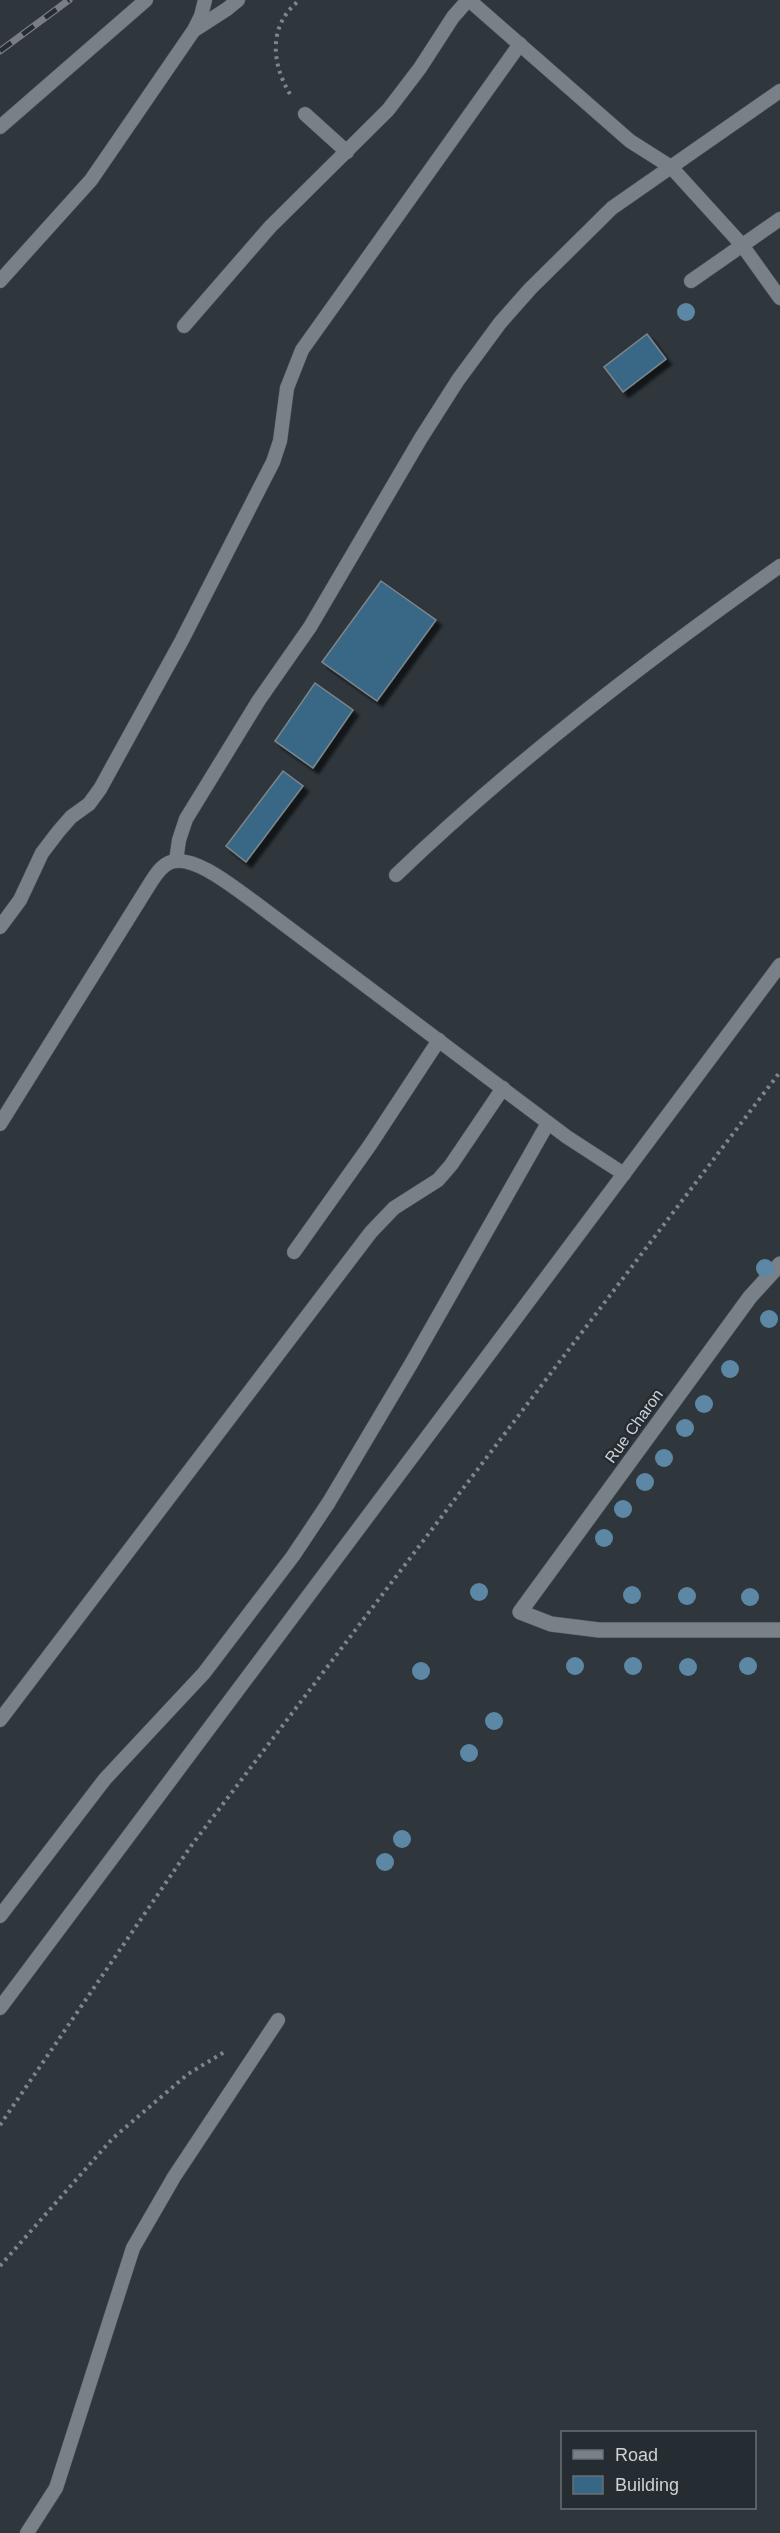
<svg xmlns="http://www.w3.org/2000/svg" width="780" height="2533" font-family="Arial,sans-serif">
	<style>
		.building { fill: #386785; stroke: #7d868d; stroke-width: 1.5; filter: url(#shadow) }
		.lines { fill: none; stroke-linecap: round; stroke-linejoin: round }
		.lane-casing { stroke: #4e5459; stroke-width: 15 }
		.street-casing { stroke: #4e5459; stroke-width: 16 }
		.path { stroke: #7f868b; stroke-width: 4; stroke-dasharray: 3 4.5; stroke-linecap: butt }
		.lane { stroke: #778187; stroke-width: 14 }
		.street { stroke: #778187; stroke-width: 15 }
		.rail-casing { stroke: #787e83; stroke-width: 7 }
		.rail { stroke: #252d33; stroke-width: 4.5; stroke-dasharray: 14; stroke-linecap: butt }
		.tree { fill: #5c88a5 }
		.labels { text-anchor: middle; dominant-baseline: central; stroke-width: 5; stroke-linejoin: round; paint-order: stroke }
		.street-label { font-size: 16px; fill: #cdd2d6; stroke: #252d33 }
	</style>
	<defs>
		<filter id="shadow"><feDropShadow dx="5.5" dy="5.5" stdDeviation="1.5" flood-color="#0009"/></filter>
	</defs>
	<rect width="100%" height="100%" fill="#2f373d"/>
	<!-- building -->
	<g class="building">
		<path d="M647,334L666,359L623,392L604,367Z"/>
		<path d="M381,581L436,620L377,701L322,662Z"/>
		<path d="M315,683L353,710L313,768L275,741Z"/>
		<path d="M283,771L303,786L246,862L226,846Z"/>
	</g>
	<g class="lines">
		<defs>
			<g id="lane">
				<path d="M469,0L630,141L671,167L742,245L780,298"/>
				<path d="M196,29L227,9L238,0"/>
				<path d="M305,114L347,152"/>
				<path d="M0,127L146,0"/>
				<path d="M0,281L91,180L194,30L201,16L205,0"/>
				<path d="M691,281L780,219"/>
				<path d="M184,326L270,227L388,110L420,68L453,17L468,0"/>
				<path d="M176,861L179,840L186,819L259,700L310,627L421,438L458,380L500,323L530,289L612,208L780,91"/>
				<path d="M396,875C515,761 646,661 780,566"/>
				<path d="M0,927L20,900L42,853L58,832L71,817L89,804L100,789L182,640L273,462L280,441L287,388L302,350L520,44"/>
				<path d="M0,1124L151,882C156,874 162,865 171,862C195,854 238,891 257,904L567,1137L624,1174"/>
				<path d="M294,1252L370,1145L439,1040"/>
				<path d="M0,1720L371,1232L394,1208L438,1180L451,1165L503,1088"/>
				<path d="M0,1916L105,1779L204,1673L293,1556L329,1502L411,1364L548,1123"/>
				<path d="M0,2008L780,965"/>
				<path d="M27,2533L56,2488L133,2248L174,2177L278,2020"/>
			</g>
			<path id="street" d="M780,1264L750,1297L520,1612L551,1624L599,1630H780"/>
		</defs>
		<!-- lane casing -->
		<use href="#lane" class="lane-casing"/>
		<!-- street casing -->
		<use href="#street" class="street-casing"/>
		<!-- path -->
		<g class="path">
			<path d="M290,94C271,63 268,24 300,0"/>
			<path d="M0,2125L191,1846L780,1072"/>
			<path d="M0,2266L113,2138L188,2074L226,2051"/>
		</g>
		<!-- lane -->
		<use href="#lane" class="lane"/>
		<!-- street -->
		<use href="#street" class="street"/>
		<defs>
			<path id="rail" d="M0,51L69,0"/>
		</defs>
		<!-- rail casing -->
		<use href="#rail" class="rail-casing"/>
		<!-- rail -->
		<use href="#rail" class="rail"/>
	</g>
	<!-- trees -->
	<g class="tree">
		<circle cx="686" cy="312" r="9"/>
		<circle cx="765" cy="1268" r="9"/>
		<circle cx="769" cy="1319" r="9"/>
		<circle cx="730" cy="1369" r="9"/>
		<circle cx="704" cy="1404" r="9"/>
		<circle cx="685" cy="1428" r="9"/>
		<circle cx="664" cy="1458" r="9"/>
		<circle cx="645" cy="1482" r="9"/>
		<circle cx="623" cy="1509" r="9"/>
		<circle cx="604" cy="1538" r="9"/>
		<circle cx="479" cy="1592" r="9"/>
		<circle cx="632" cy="1595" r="9"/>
		<circle cx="687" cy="1596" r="9"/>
		<circle cx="750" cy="1597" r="9"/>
		<circle cx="575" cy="1666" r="9"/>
		<circle cx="633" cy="1666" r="9"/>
		<circle cx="748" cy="1666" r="9"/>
		<circle cx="688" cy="1667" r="9"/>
		<circle cx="421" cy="1671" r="9"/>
		<circle cx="494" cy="1721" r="9"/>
		<circle cx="469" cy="1753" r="9"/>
		<circle cx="402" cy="1839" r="9"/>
		<circle cx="385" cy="1862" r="9"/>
	</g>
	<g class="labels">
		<!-- street labels -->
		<g class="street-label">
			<text transform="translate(634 1426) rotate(-54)">Rue Charon</text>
		</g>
	</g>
	<!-- legend -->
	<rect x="561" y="2431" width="195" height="78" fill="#252d33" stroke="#686f74" stroke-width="1.5"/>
	<rect x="573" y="2450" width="30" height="9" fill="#778187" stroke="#686f74" stroke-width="1.5"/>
	<text x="615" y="2461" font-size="18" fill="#cdd2d6">Road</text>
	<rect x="573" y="2476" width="30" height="18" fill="#386785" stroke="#686f74" stroke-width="1.5"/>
	<text x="615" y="2491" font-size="18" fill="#cdd2d6">Building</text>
</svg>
